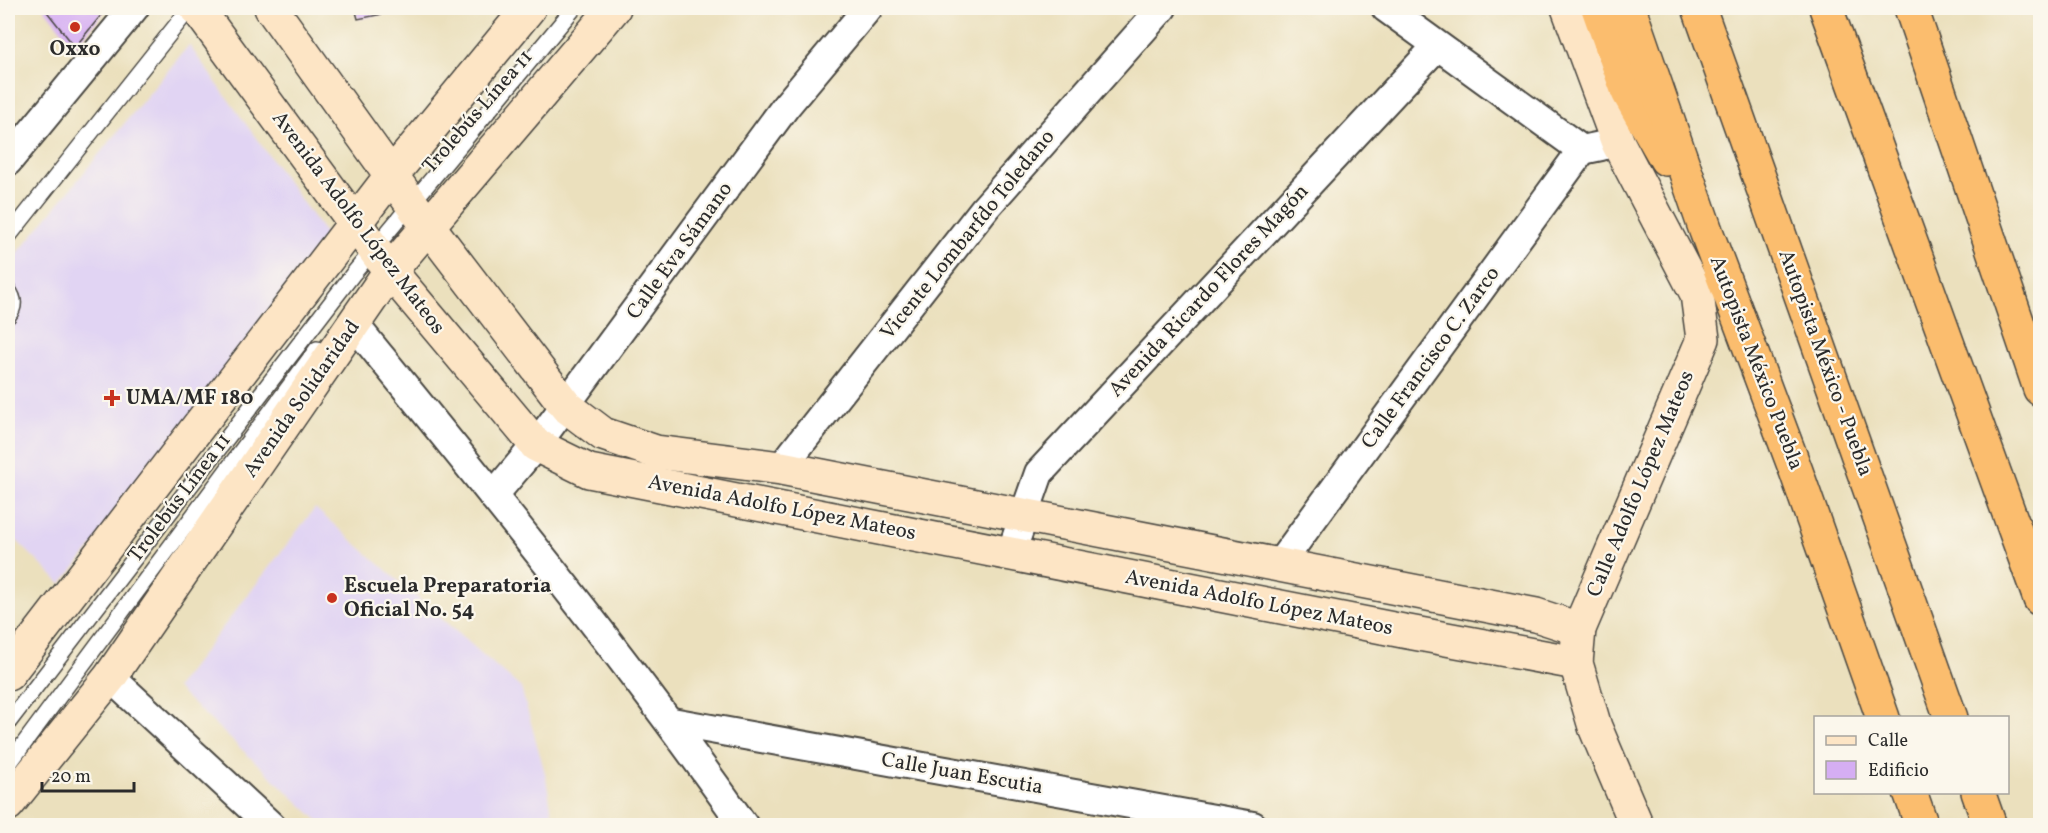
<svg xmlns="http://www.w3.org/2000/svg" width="2048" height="833" font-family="Vollkorn,serif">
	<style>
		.built { fill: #e1d4f3 }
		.building { fill: #d5aef3 }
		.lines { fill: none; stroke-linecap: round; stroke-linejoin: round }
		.lane-casing { stroke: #484641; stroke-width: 18 }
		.street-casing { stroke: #484641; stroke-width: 32 }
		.secondary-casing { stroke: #484641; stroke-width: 36 }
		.highway-casing { stroke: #484641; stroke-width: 36 }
		.lane { stroke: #fff; stroke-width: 15 }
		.street { stroke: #fff; stroke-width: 28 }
		.secondary { stroke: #fde5c5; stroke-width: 33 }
		.highway { stroke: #fbbd6e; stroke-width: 33 }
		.poi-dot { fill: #c8321e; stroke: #fbf7ec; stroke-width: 2 }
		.labels { text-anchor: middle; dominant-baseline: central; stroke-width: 4.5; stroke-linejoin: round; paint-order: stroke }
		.poi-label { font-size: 21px; font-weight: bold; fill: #2b2b2b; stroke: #fbf7ec; text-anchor: start }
		.street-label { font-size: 21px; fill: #2b2b2b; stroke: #fbf7ec }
	</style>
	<rect width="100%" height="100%" fill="#fbf7ec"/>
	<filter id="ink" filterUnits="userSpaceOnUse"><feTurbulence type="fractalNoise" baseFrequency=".0167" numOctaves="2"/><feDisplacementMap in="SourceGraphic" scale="12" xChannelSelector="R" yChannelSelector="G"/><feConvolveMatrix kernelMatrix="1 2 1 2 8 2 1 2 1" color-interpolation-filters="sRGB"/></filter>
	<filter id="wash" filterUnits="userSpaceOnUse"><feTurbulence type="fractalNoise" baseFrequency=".008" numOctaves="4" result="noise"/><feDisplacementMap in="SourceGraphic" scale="24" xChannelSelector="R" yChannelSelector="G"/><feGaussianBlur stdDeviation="1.35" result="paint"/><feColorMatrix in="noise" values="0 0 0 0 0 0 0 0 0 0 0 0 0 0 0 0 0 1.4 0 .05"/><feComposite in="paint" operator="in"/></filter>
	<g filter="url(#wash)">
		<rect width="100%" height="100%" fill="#ebe0bd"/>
		<!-- built -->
		<g class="built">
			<path d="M189,45L339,253L61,584L8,532V265Z"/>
			<path d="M315,508L521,688L545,773L554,825H323L176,688Z"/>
		</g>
		<g id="blocks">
			<!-- building -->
			<g class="building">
				<path d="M44,8H107L75,47Z"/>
				<path d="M355,8H408V9L358,19Z"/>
			</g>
		</g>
	</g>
	<g filter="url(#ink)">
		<use href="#blocks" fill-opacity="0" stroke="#484641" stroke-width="1.5"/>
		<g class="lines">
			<defs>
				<g id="lane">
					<path d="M8,237L190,8"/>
					<path d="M8,290C15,299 15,307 8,316"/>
					<path d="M8,723L353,274L574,8"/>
					<path d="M8,765L317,349"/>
				</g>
				<g id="street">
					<path d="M1386,8L1582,150L1601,146"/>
					<path d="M8,161L134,8"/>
					<path d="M354,324C488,489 622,652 744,826"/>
					<path d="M781,468L985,208L1162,8"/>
					<path d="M493,496L536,445L786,106L868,8"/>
					<path d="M1011,553L1039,473L1437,46"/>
					<path d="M1279,565L1582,150"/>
					<path d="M110,677L271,826"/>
					<path d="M672,722L1253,826"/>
				</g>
				<g id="secondary">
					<path d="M197,8L390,271L536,445L589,471L1403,631L1576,663"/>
					<path d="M271,8L419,214L566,406L603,434L656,452L781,468L1536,615L1579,629"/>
					<path d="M1568,8L1618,143L1697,294L1703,339L1579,629L1576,663L1595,727L1637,826"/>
					<path d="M8,674L391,176L529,8"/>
					<path d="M8,804L110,677L390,271L614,8"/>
				</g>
				<g id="highway">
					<path d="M1598,8L1628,92L1666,159"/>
					<path d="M1629,8L1706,231L1796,471L1883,718"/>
					<path d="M1699,8L1951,718"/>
					<path d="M1826,8L2040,599"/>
					<path d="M1911,8L2040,389"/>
					<path d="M1910,792L1922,826"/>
					<path d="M1978,792L1990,826"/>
				</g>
			</defs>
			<!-- lane casing -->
			<use href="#lane" class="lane-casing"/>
			<!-- street casing -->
			<use href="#street" class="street-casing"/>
			<!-- secondary casing -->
			<use href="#secondary" class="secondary-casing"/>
			<!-- highway casing -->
			<use href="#highway" class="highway-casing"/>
			<!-- lane -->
			<use href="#lane" class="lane"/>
			<!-- street -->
			<use href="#street" class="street"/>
			<!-- secondary -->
			<use href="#secondary" class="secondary"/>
			<!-- highway -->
			<use href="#highway" class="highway"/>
		</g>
	</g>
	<!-- markers -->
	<g class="poi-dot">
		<circle cx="75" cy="27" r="6"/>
		<path d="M109 389h6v6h6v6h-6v6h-6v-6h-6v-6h6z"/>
		<circle cx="332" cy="598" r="6"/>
	</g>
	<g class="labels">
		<!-- poi labels -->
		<g class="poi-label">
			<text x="75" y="49" text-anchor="middle">Oxxo</text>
			<text x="126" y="398">UMA/MF 180</text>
			<text x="344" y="586">Escuela Preparatoria<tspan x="344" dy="24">Oficial No. 54</tspan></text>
		</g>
		<!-- street labels -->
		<g class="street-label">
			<text transform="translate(478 112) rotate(-49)">Trolebús Línea 11</text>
			<text transform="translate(358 223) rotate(53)">Avenida Adolfo López Mateos</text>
			<text transform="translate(968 235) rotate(-51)">Vicente Lombarfdo Toledano</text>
			<text transform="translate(680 251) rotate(-54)">Calle Eva Sámano</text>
			<text transform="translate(1209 291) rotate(-47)">Avenida Ricardo Flores Magón</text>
			<text transform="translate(1431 358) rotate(-54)">Calle Francisco C. Zarco</text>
			<text transform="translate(1756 363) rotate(69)">Autopista México Puebla</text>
			<text transform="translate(1825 363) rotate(70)">Autopista México - Puebla</text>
			<text transform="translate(302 399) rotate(-55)">Avenida Solidaridad</text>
			<text transform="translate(1641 484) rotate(-67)">Calle Adolfo López Mateos</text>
			<text transform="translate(180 498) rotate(-53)">Trolebús Línea 11</text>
			<text transform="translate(782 508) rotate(11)">Avenida Adolfo López Mateos</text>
			<text transform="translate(1259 603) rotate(11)">Avenida Adolfo López Mateos</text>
			<text transform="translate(962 774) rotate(10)">Calle Juan Escutia</text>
		</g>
	</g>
	<!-- margin -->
	<rect width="2048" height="833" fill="none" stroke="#fbf7ec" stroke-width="30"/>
	<!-- legend -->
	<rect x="1814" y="716" width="195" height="78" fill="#fbf7ec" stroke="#a8a59f" stroke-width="1.5"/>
	<rect x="1826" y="736" width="30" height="9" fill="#fde5c5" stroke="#a8a59f" stroke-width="1.5"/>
	<text x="1868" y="746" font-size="18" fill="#2b2b2b">Calle</text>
	<rect x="1826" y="761" width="30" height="18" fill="#d5aef3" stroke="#a8a59f" stroke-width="1.5"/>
	<text x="1868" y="776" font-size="18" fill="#2b2b2b">Edificio</text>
	<!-- scale -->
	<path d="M42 782v9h92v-9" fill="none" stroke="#2b2b2b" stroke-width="3"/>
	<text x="51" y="782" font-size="18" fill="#2b2b2b" stroke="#fbf7ec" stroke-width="4.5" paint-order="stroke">20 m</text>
</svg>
